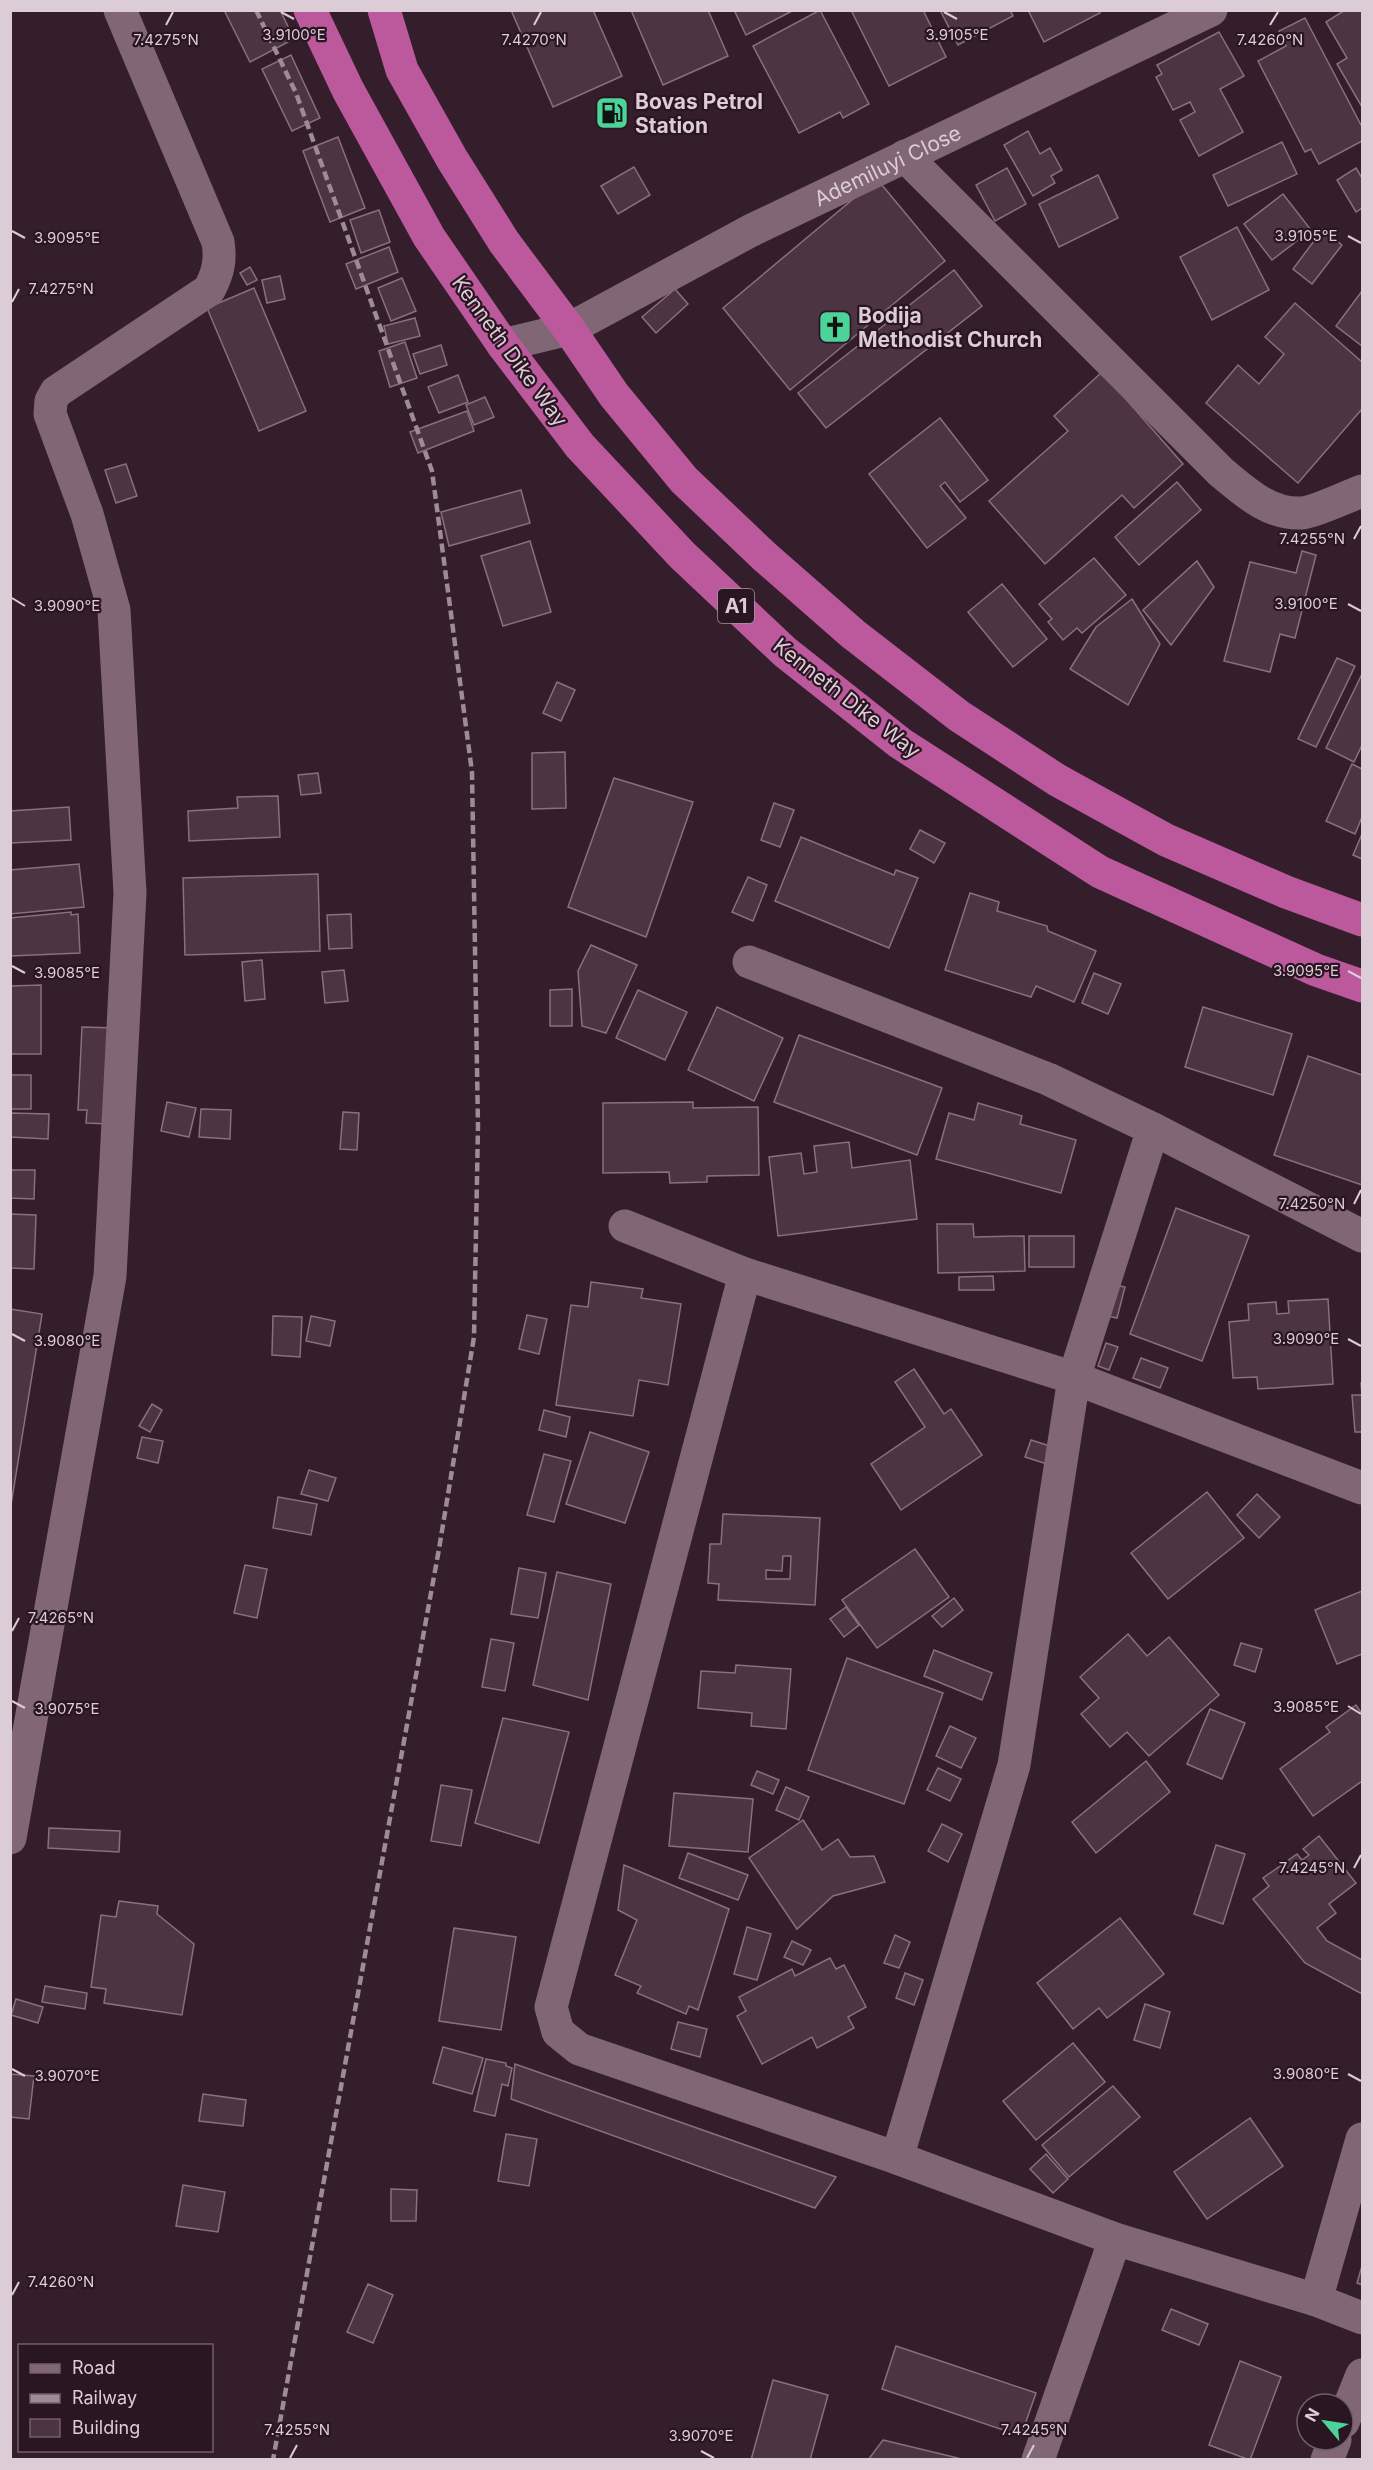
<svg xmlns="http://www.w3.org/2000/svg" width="1373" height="2470" font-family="Inter,sans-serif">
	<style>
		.building { fill: #4c3443; stroke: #896f7f; stroke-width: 1.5; fill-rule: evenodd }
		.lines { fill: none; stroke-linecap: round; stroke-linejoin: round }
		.minor { stroke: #816776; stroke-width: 33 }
		.trunk { stroke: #bc589c; stroke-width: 33 }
		.rail { stroke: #9d8b96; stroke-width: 4.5; stroke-dasharray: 9 4.5; stroke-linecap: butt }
		.ticks { fill: none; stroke: #dbccd5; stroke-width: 2 }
		.labels { text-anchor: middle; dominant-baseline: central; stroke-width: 4.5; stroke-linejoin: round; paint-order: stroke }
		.shield { fill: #2a1522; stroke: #a6959f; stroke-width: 1.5 }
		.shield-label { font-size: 20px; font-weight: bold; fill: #dbccd5 }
		.poi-label { font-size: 21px; font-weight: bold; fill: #dbccd5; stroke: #2a1522; text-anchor: start }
		.street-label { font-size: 21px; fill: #dbccd5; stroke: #2a1522 }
		.ticks-label { font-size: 15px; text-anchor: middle; fill: #dbccd5; stroke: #2a1522; stroke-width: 4.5; stroke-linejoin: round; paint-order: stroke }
	</style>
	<rect width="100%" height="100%" fill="#341e2c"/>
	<!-- building -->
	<g class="building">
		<path d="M224,10H280L294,39L250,62Z"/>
		<path d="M511,10H593L622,76L553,107Z"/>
		<path d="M631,10H708L728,56L663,85Z"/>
		<path d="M738,10H794L746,35L735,12Z"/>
		<path d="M820,10L869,104L843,118L840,112L799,133L753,46Z"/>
		<path d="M851,10H923L946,57L889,86Z"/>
		<path d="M940,10H1010L1013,16L958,45Z"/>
		<path d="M1028,10H1099L1100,13L1044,42Z"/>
		<path d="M1345,10H1362V107L1337,64L1347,58L1326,22Z"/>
		<path d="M1305,18L1362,127V141L1319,164L1311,149L1305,152L1258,61L1286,46L1279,31Z"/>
		<path d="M1219,32L1244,76L1220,89L1243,132L1199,156L1180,120L1195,112L1190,102L1173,110L1156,77L1162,74L1157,65Z"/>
		<path d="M291,55L320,118L292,131L262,69Z"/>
		<path d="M1028,131L1040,154L1050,148L1062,170L1051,176L1055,183L1033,196L1004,145Z"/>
		<path d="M338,137L365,208L330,222L303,151Z"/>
		<path d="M1282,142L1297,174L1228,206L1213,175Z"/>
		<path d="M634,167L650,195L618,214L601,186Z"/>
		<path d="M1007,168L1026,204L995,221L976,185Z"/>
		<path d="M1356,168L1362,178V208L1356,212L1337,180Z"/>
		<path d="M1098,175L1118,218L1059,247L1039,204Z"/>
		<path d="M877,179L945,261L790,390L723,308Z"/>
		<path d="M1283,194L1311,230L1272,260L1244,224Z"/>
		<path d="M379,210L390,242L361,253L350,220Z"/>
		<path d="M1237,227L1269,290L1212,320L1180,257Z"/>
		<path d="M1323,229L1342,245L1312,284L1293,269Z"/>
		<path d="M389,247L398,272L356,289L346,264Z"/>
		<path d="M250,267L257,280L247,285L240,273Z"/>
		<path d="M954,270L982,306L826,428L798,393Z"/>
		<path d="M280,276L285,299L267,303L262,280Z"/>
		<path d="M402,278L416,311L391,321L378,288Z"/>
		<path d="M254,288L306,411L259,431L207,308Z"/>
		<path d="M675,289L688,304L656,333L642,317Z"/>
		<path d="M1362,291V346L1336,326Z"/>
		<path d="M1295,303L1362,362V409L1298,483L1206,403L1238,365L1259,384L1284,354L1265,337Z"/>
		<path d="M415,318L420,336L388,344L384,326Z"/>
		<path d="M405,342L417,378L390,387L379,351Z"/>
		<path d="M441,345L447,365L420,374L413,354Z"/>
		<path d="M1102,372L1183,464L1134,508L1122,495L1045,564L989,501L1068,431L1054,416Z"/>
		<path d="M458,375L468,402L439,413L428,387Z"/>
		<path d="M485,397L494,417L474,425L466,405Z"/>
		<path d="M467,411L474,431L418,453L410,432Z"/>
		<path d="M940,418L988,480L960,502L945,482L940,486L966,518L927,548L869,474Z"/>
		<path d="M126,464L137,496L116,503L105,470Z"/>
		<path d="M1177,482L1201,510L1139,565L1115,537Z"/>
		<path d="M521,490L530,523L449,546L441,512Z"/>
		<path d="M530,541L551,612L503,626L481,556Z"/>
		<path d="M1302,551L1316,555L1295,638L1280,634L1270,672L1224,661L1250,562L1296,573Z"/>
		<path d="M1094,558L1126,595L1082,633L1077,628L1063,640L1048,622L1052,619L1039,604Z"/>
		<path d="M1197,561L1214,587L1171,645L1143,610Z"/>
		<path d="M1002,584L1047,639L1013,667L968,612Z"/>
		<path d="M1132,599L1160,644L1128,705L1070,669L1096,627Z"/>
		<path d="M1337,658L1355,666L1316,747L1298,739Z"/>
		<path d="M1362,674V745L1354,762L1326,748Z"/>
		<path d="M557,682L575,690L561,721L543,713Z"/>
		<path d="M565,752L566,808L532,809V753Z"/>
		<path d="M1352,764L1362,769V817L1355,834L1326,821Z"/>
		<path d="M318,773L321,793L301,795L298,775Z"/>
		<path d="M614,778L693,802L646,937L568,907Z"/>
		<path d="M278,796L280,837L189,841L188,811L238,808L237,797Z"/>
		<path d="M774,803L794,810L780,847L761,840Z"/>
		<path d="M69,807L71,840L10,843V811Z"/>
		<path d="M920,830L945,843L934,863L910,849Z"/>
		<path d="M1362,834V859L1353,855Z"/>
		<path d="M801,837L894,875L896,870L918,878L889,948L775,901Z"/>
		<path d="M79,864L84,907L10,914V870Z"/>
		<path d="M318,874L320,951L185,955L183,878Z"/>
		<path d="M748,877L767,885L753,921L732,912Z"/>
		<path d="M970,893L999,902L997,911L1047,926L1048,931L1096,951L1074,1002L1036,986L1031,997L945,970Z"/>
		<path d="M71,912V915L78,914L80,953L10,956V918Z"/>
		<path d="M351,914L352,948L329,949L327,915Z"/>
		<path d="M591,945L637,965L606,1033L582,1026L578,971Z"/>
		<path d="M262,960L265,999L245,1001L242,962Z"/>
		<path d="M344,970L348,1001L325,1003L322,972Z"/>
		<path d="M1094,973L1121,984L1108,1014L1082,1003Z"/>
		<path d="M41,985V1054H10V986Z"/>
		<path d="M572,989V1026H550V990Z"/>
		<path d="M638,990L687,1012L665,1060L616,1038Z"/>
		<path d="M717,1007L783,1038L754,1101L688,1070Z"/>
		<path d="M1203,1007L1292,1034L1273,1095L1185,1067Z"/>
		<path d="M82,1027L115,1028L110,1124L86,1123L87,1110H78Z"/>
		<path d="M799,1035L942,1088L917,1155L774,1102Z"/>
		<path d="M1308,1056L1362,1075V1185L1274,1155Z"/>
		<rect x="10" y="1075" width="21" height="34"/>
		<path d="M167,1102L196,1108L189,1137L161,1131Z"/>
		<path d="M693,1102V1108L758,1107L759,1175L707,1176V1182L670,1183L669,1172L603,1173V1103Z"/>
		<path d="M978,1103L1022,1116L1020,1124L1076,1140L1061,1193L936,1159L949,1113L974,1120Z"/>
		<path d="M201,1109L231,1110L230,1139L199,1137Z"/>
		<path d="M343,1112L359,1113L357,1150L340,1149Z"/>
		<path d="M10,1113L49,1114L48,1139L10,1137Z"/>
		<path d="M849,1142L852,1168L910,1160L917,1219L778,1236L769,1157L801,1153L804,1174L817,1172L814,1146Z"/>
		<path d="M10,1170H35L34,1199L10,1198Z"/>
		<path d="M1176,1208L1249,1236L1202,1361L1130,1334Z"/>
		<path d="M10,1214L36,1215L34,1269L10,1268Z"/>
		<path d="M937,1224H973L974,1237L1024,1236L1025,1271L938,1273Z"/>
		<rect x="1029" y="1236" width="45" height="31"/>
		<path d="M993,1276L994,1290H959V1277Z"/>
		<path d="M591,1282L643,1289L641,1298L681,1304L668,1385L639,1380L633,1416L556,1405L571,1305L588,1307Z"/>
		<path d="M1111,1284L1125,1287L1117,1318L1103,1315Z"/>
		<path d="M1328,1299L1333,1384L1258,1389L1257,1377L1233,1378L1229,1322L1249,1320L1248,1304L1276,1302L1277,1314L1289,1313L1288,1301Z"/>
		<path d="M10,1309L42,1314L10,1511Z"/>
		<path d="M527,1315L547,1319L539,1354L519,1349Z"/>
		<path d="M273,1316L302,1317L300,1357L272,1355Z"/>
		<path d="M311,1316L335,1321L330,1346L306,1341Z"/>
		<path d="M1106,1343L1118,1347L1109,1370L1098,1366Z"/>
		<path d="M1141,1358L1168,1368L1160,1388L1133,1378Z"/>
		<path d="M914,1369L944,1414L951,1409L982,1455L901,1510L871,1464L925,1427L895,1382Z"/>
		<path d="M1361,1383H1362V1432H1355L1352,1395H1362Z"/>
		<path d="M152,1404L162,1410L150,1432L139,1426Z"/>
		<path d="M544,1410L570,1417L566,1437L539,1430Z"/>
		<path d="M590,1432L649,1452L625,1523L566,1504Z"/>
		<path d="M142,1437L163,1441L158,1463L137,1458Z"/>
		<path d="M1031,1440L1053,1447L1047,1464L1025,1457Z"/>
		<path d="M544,1454L571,1461L554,1522L527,1515Z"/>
		<path d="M309,1470L336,1478L328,1501L301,1494Z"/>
		<path d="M1207,1492L1244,1538L1168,1599L1131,1553Z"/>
		<path d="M1257,1494L1280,1517L1259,1538L1237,1515Z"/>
		<path d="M278,1497L317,1504L311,1535L273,1528Z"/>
		<path d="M723,1514L820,1518L815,1605L718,1600L719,1584L708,1583L710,1544H721ZM783,1556H791L790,1579H766V1570L782,1571Z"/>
		<path d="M915,1549L949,1597L877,1648L842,1600Z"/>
		<path d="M245,1565L267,1569L257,1618L234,1613Z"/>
		<path d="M519,1568L546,1573L538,1618L511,1614Z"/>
		<path d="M557,1572L611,1584L588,1700L533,1685Z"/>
		<path d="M1362,1591V1654L1337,1664L1315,1610Z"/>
		<path d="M954,1598L963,1610L942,1627L932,1616Z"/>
		<path d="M846,1607L859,1625L844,1637L830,1619Z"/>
		<path d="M1128,1634L1147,1656L1169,1637L1219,1695L1149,1756L1127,1732L1110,1747L1081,1714L1099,1698L1080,1677Z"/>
		<path d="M491,1639L514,1643L505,1691L482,1687Z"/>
		<path d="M1241,1643L1262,1649L1255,1672L1234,1665Z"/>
		<path d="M934,1650L992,1673L982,1700L924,1676Z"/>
		<path d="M847,1658L943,1693L904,1804L808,1770Z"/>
		<path d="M736,1665L791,1669L786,1729L751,1726L752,1713L698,1708L701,1671L735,1673Z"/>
		<path d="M1356,1705L1362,1714V1781L1313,1816L1280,1769L1330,1732L1326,1727Z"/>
		<path d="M1210,1709L1245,1723L1222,1779L1187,1764Z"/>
		<path d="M503,1718L569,1732L539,1843L475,1823Z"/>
		<path d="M950,1726L976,1738L961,1768L936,1756Z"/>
		<path d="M1146,1761L1170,1792L1096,1853L1072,1822Z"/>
		<path d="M938,1768L961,1779L950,1801L927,1790Z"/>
		<path d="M757,1771L779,1780L773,1794L751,1785Z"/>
		<path d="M441,1785L472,1790L461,1846L431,1841Z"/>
		<path d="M786,1787L809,1797L799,1820L776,1810Z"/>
		<path d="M674,1793L753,1799L748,1852L669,1846Z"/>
		<path d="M803,1820L822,1850L838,1839L850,1857L874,1856L885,1882L833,1896L797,1929L749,1858Z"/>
		<path d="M942,1824L962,1834L948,1862L928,1851Z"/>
		<path d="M49,1828L120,1831L119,1852L48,1848Z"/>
		<path d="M1319,1836L1356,1883L1329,1904L1336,1913L1317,1928L1327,1941L1362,1960V1994L1305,1963L1253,1899L1269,1886L1263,1878L1297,1854L1302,1860L1309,1855L1303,1849Z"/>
		<path d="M1216,1845L1245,1854L1223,1924L1194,1914Z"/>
		<path d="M688,1853L748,1875L738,1900L679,1878Z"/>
		<path d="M624,1865L729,1909L698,2010L689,2006L686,2014L637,1993L641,1986L615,1975L637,1920L618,1910Z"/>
		<path d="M119,1901L158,1906L157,1914L194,1944L182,2015L104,2003L106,1989L91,1987L101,1915L116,1917Z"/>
		<path d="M1120,1918L1164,1974L1107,2018L1099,2008L1073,2029L1037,1983Z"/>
		<path d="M747,1927L771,1934L757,1980L734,1974Z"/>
		<path d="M454,1928L516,1937L501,2030L439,2021Z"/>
		<path d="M895,1935L910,1942L899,1968L884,1963Z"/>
		<path d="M792,1941L811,1950L803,1965L784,1957Z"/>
		<path d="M830,1958L836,1969L844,1965L866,2007L848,2017L854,2028L817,2048L812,2037L762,2064L737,2016L746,2011L739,1997L792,1969L795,1976Z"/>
		<path d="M905,1973L923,1980L914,2005L896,1998Z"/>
		<path d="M45,1986L87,1993L85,2009L42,2002Z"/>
		<path d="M16,1999L43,2007L38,2023L11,2015Z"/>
		<path d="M1145,2004L1170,2012L1160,2048L1134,2040Z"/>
		<path d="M678,2022L707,2029L700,2057L671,2049Z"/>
		<path d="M1073,2043L1105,2082L1036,2140L1003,2101Z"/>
		<path d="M443,2047L483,2058L472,2094L433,2083Z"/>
		<path d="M486,2059L506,2063V2066L512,2068L508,2086L502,2084L495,2116L474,2111Z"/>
		<path d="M515,2064L836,2177L815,2208L511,2099Z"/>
		<path d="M10,2074L34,2076L29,2119L10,2117Z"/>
		<path d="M1113,2086L1140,2117L1069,2177L1042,2145Z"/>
		<path d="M203,2094L246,2100L243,2126L199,2121Z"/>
		<path d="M1250,2118L1283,2166L1207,2219L1174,2172Z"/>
		<path d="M506,2134L537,2139L529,2186L498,2181Z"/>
		<path d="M1046,2154L1068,2179L1053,2193L1030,2169Z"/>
		<path d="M183,2185L225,2192L218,2232L176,2226Z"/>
		<path d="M391,2189L417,2190L416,2221H391Z"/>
		<path d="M1362,2266V2285L1357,2283Z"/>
		<path d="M368,2284L393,2295L373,2343L347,2332Z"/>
		<path d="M1171,2309L1208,2324L1199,2345L1162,2330Z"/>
		<path d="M896,2346L1036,2393L1021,2436L882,2389Z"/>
		<path d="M1240,2361L1281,2377L1250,2460L1209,2445Z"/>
		<path d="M773,2380L828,2395L810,2460H751Z"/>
		<path d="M883,2440L966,2460H868Z"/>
	</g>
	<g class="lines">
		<!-- minor -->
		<g class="minor">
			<path d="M905,156L1221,472C1244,491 1269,515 1302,513C1315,512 1348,496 1362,491"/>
			<path id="s1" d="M503,345L569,329L750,231L1211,10"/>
			<path d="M749,962L1048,1079L1153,1129L1362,1236"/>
			<path d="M625,1226L745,1274L1074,1378L1362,1488"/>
			<path d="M745,1274L551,2007L558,2032L579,2049L897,2158L1115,2239L1316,2300L1362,2318"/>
			<path d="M10,1838L110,1276L130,893L114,610L87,514L50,414L51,401L56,392L209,290C218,273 221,261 218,242L120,10"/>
			<path d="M897,2158L1014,1765L1074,1378L1153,1129"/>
			<path d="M1316,2300L1362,2139"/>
			<path d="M1343,2422L1362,2375"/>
			<path d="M1038,2460L1115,2239"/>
			<path d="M1327,2460L1335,2440"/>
		</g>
		<!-- trunk -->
		<g class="trunk">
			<path d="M310,10L348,90L429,237L503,345L580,446L682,555L785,652L900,743L1100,872L1316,970L1362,986"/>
			<path d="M384,10L402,70L452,159L504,242L569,329L614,395L684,480L765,557L853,634L959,716L1057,780L1166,840L1286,892L1362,920"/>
		</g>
		<!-- rail -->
		<path class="rail" d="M256,10L296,93L432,471L472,772L478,1126L474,1337L439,1549L273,2460"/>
	</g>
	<!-- ticks -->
	<path class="ticks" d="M281,12L294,19M944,12L957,19M166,25L173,12M534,25L541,12M1270,25L1278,12M12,231L25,238M1348,236L1361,243M12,302L19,289M1354,539L1361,526M12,598L25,606M1348,604L1361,611M12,966L25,973M1348,971L1361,978M1354,1204L1361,1190M12,1334L25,1341M1348,1339L1361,1346M12,1631L19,1618M12,1701L25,1708M1348,1706L1361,1714M1354,1868L1361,1855M12,2069L25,2076M1348,2074L1361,2081M12,2295L19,2282M701,2451L714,2458M290,2458L297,2445M1027,2458L1034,2445"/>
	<!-- icons -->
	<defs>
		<symbol id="fuel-square" viewBox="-11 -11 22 22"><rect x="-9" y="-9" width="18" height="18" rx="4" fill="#4cd39a" stroke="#2a1522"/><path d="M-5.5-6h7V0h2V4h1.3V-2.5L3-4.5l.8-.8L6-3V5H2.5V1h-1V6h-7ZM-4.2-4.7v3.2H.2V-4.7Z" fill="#111"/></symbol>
		<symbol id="church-square" viewBox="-11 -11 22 22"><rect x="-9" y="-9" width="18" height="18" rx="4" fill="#4cd39a" stroke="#2a1522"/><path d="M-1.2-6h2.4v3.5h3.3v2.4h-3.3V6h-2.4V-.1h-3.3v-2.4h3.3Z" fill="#111"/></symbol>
	</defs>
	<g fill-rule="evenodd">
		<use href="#fuel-square" x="593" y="94" width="38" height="38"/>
		<use href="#church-square" x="816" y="308" width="38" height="38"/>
	</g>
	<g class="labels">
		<!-- shield labels -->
		<rect class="shield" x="718" y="589" width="36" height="34" rx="4.5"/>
		<g class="shield-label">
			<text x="736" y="606">A1</text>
		</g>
		<!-- poi labels -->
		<g class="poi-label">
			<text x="635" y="101">Bovas Petrol<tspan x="635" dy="24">Station</tspan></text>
			<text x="858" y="315">Bodija<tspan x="858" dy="24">Methodist Church</tspan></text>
		</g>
		<!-- street labels -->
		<g class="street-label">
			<text stroke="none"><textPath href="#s1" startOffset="426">Ademiluyi Close</textPath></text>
			<text transform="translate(510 351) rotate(54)">Kenneth Dike Way</text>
			<text transform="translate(847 698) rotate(38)">Kenneth Dike Way</text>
		</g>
	</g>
	<g class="ticks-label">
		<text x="294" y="40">3.9100°E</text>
		<text x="957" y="40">3.9105°E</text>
		<text x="166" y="45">7.4275°N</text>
		<text x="534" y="45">7.4270°N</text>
		<text x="1270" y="45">7.4260°N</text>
		<text x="1306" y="241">3.9105°E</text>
		<text x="67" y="243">3.9095°E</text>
		<text x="61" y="294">7.4275°N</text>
		<text x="1312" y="544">7.4255°N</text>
		<text x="1306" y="609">3.9100°E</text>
		<text x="67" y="611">3.9090°E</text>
		<text x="1306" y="976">3.9095°E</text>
		<text x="67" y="978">3.9085°E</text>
		<text x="1312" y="1209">7.4250°N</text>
		<text x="1306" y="1344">3.9090°E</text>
		<text x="67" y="1346">3.9080°E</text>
		<text x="61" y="1623">7.4265°N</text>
		<text x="1306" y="1712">3.9085°E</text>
		<text x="67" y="1714">3.9075°E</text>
		<text x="1312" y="1873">7.4245°N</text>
		<text x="1306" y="2079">3.9080°E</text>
		<text x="67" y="2081">3.9070°E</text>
		<text x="61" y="2287">7.4260°N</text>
		<text x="297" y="2435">7.4255°N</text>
		<text x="1034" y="2435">7.4245°N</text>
		<text x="701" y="2441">3.9070°E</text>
	</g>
	<!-- border -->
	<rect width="1373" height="2470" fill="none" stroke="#dbccd5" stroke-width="24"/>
	<!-- legend -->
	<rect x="18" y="2344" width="195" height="108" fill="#2a1522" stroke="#715e6a" stroke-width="1.5"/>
	<rect x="30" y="2364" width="30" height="9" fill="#816776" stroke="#715e6a" stroke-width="1.5"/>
	<text x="72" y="2374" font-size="18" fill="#dbccd5">Road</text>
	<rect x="30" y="2394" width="30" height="9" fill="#9d8b96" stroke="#715e6a" stroke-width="1.5"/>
	<text x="72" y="2404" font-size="18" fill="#dbccd5">Railway</text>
	<rect x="30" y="2419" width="30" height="18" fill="#4c3443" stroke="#715e6a" stroke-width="1.5"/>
	<text x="72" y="2434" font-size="18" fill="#dbccd5">Building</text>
	<!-- north arrow -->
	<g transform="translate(1325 2422) rotate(299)"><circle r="28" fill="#2a1522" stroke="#715e6a" stroke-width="1.5"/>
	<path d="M0-4.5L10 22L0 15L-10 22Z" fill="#4cd39a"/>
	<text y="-9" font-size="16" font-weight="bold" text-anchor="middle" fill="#dbccd5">N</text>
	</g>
</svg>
